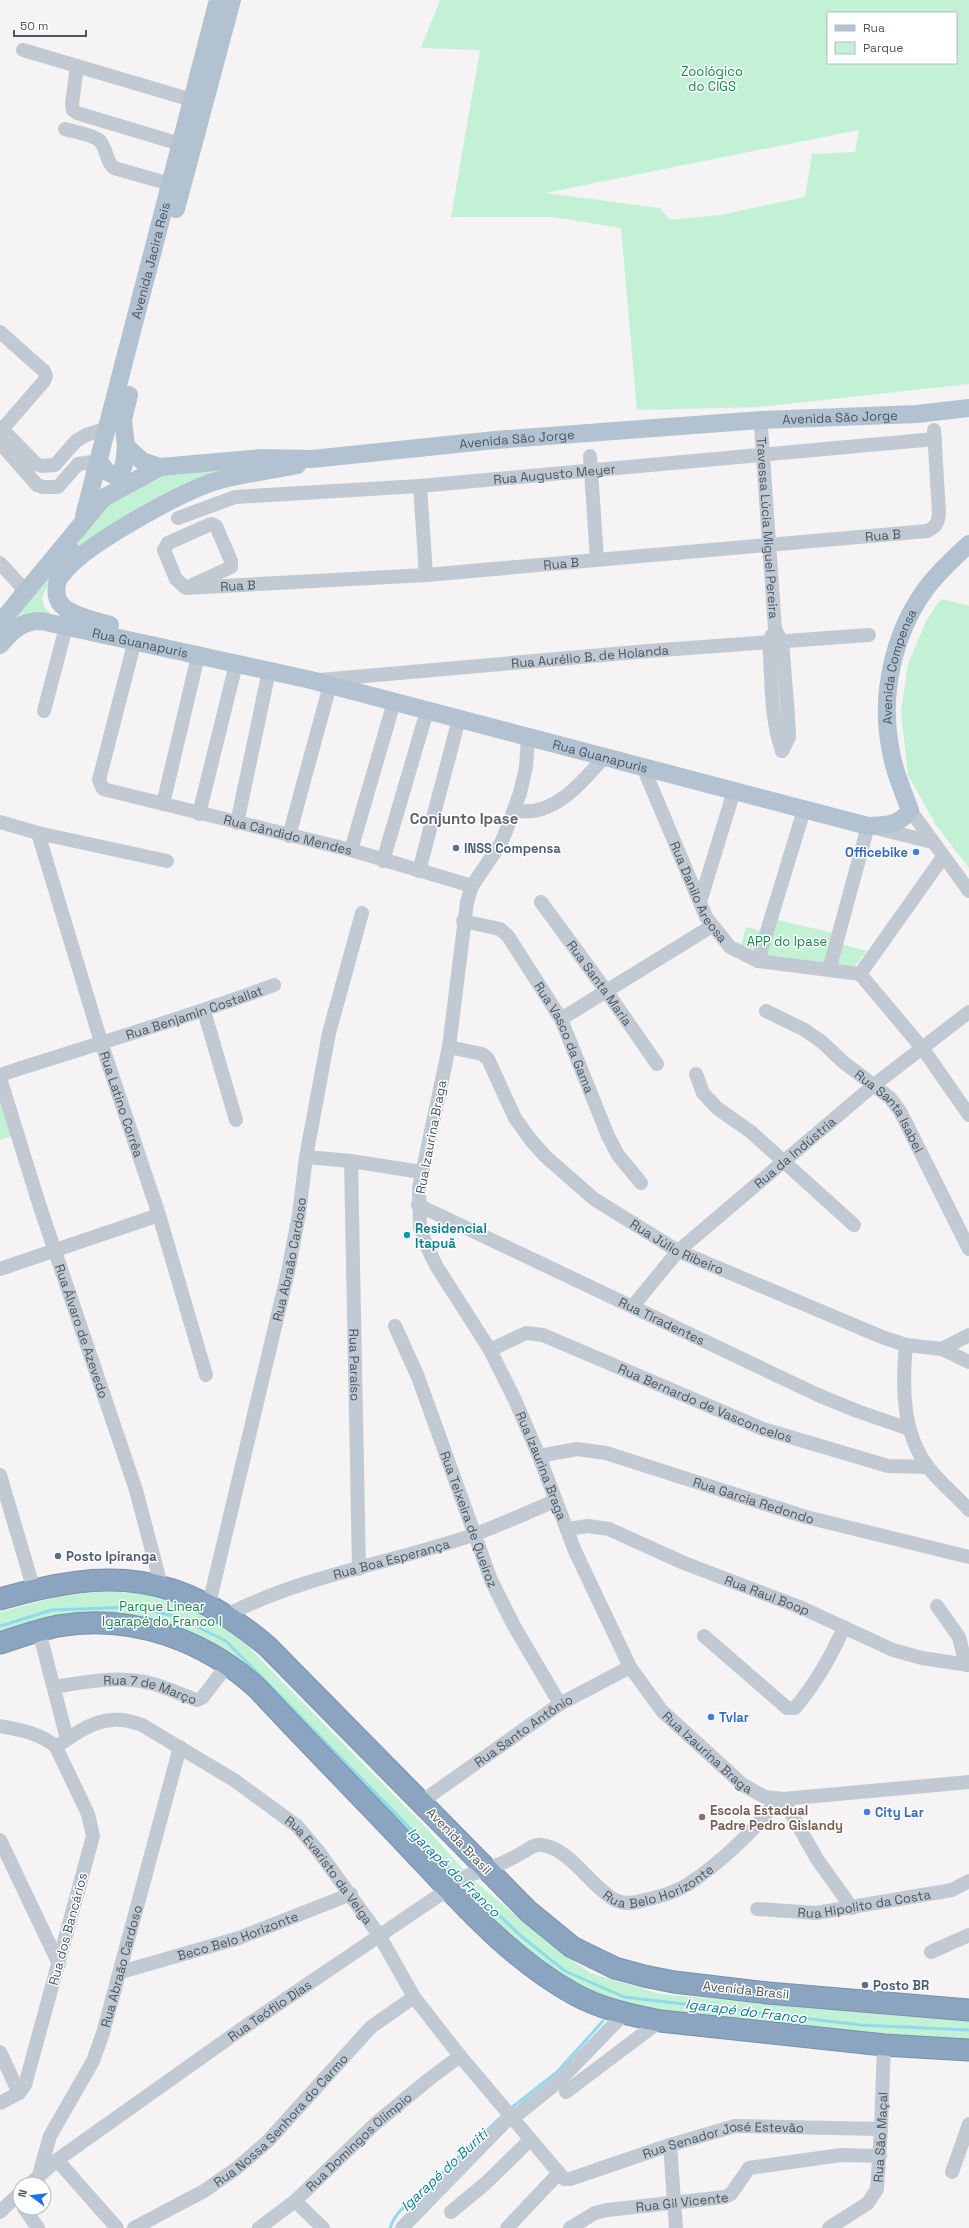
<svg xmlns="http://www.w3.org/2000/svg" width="969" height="2228" font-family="'Space Grotesk',sans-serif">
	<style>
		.green { fill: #c3f1d5; fill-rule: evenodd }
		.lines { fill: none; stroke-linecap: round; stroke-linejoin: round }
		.stream { stroke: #90daee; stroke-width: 3 }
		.highway-casing { stroke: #7690ad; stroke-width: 23 }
		.minor { stroke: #c1cad2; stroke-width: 14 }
		.major { stroke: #b3c2d1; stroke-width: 18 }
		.highway { stroke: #8ba5c1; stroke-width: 21 }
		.service-dot { fill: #5c6f8a; stroke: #fff; stroke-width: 1.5 }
		.shop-dot { fill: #3f7fe0; stroke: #fff; stroke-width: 1.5 }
		.culture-dot { fill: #0f9aa8; stroke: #fff; stroke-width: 1.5 }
		.education-dot { fill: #8d6e63; stroke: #fff; stroke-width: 1.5 }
		.labels { text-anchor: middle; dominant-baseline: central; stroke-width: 3; stroke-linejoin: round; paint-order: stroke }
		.park-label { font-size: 13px; fill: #17864f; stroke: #fff }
		.street-label { font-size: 13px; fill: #4a5661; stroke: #fff }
		.service-label { font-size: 13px; font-weight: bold; fill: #4e5e75; stroke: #fff; text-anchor: start }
		.shop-label { font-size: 13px; font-weight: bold; fill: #366cbe; stroke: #fff; text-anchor: start }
		.culture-label { font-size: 13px; font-weight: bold; fill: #0d838f; stroke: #fff; text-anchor: start }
		.education-label { font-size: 13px; font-weight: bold; fill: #785e54; stroke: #fff; text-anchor: start }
		.water-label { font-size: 14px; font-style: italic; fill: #0c7c9b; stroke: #fff }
		.quarter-label { font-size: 15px; font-weight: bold; fill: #5f6368; stroke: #fff }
	</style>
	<rect width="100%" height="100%" fill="#f5f3f3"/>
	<!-- green -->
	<g class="green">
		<path d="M440,0H969V384L760,407L637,410L621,228L552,217H451L480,50L421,48ZM828,13H956V63H828ZM859,130L855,152L812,154L805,197L720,215L670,220L660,208L545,193Z"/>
		<path d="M277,463L203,481L64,568L96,513L154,476Z"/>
		<path d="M63,551L42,598L44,607L51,614L0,629Z"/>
		<path d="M941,599L969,606V868L936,825L908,775L901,711L908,664L926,621Z"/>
		<path d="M774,919L833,933L834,942L867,951L853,969L764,956L741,945L746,927L769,933Z"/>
		<path d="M0,1099L11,1136L0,1140Z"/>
		<path d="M97,1592C119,1592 144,1592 165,1598C188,1605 210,1619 232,1630L428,1830L471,1878L550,1944L590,1973L660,1994L875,2013L949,2018H969V2045L643,2013L550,1978L253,1682L139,1621L0,1638V1612L61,1596Z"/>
	</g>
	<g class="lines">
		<!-- stream -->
		<g class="stream">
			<path d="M0,1626L52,1610L131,1607L175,1616L226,1641L458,1877"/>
			<path d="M464,1882L521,1936L565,1971L624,1997L861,2025L969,2030"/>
			<path d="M510,2109L557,2072L603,2021"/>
			<path d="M390,2228C397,2207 412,2203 427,2188C452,2163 477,2139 503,2115"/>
		</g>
		<defs>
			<g id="highway">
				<path d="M0,1599C110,1567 177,1571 267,1646L528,1911L572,1947L615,1968L644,1976L674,1982L768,1993L969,2010"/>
				<path d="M0,1643C19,1637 38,1630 58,1626C131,1613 206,1640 259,1690C308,1743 358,1793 407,1845C458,1899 509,1958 574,1994C601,2009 630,2015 660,2021L884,2045L969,2050"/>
			</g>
		</defs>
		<!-- highway casing -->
		<use href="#highway" class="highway-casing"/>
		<!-- minor -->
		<g class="minor">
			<path d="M23,50L192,100"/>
			<path d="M77,66L72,104L73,110L77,113L180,144"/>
			<path d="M65,129C74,132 91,134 99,140C107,147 105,161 114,168L170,184"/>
			<path d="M0,332L44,371L46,376L44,381L0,432"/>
			<path d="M0,427L36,464L42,466L55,465L76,441L86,435L108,428"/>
			<path id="s1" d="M761,427L775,629L782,642L788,715L789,737L782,751"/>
			<path d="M0,443L37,485L43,487H58L78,464L99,461"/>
			<path d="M590,456L597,559"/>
			<path d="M420,486L426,575"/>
			<path id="s2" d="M178,518L235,497L420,486L935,439"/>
			<path d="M0,563L21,586L22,598"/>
			<path id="s3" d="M186,588L231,567V561L216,526L211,524L168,543L164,550L176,579L186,588L426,575L927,531C936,527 938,523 939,513L934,430"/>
			<path d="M772,635L769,642C772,678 770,717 782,751"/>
			<path id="s4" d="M135,640L99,780L103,789L351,850L472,886"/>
			<path id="s5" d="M320,680L648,651L869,635"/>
			<path d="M44,711L66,627"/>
			<path id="s6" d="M528,737L526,767L520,793L508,826L501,843L472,886L467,902L449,1047L419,1188L420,1227L427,1247L437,1267L490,1350L515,1400L539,1456L575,1551L630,1667L662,1711L743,1785L765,1797L783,1799L969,1782"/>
			<path id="s7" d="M643,767L706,917L730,947L758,961L860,974L923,1049L969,1115"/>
			<path d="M163,804L198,656"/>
			<path d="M514,810C552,819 583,782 604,757"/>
			<path d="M910,810L969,891"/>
			<path d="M199,814L236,664"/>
			<path d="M0,822L38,833L167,861"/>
			<path d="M237,823L269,671"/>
			<path id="s8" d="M38,833L101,1042L159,1215L206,1375"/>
			<path d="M289,836L330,685"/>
			<path d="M351,850L394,702"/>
			<path d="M383,861L427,711"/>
			<path d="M419,871L459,719"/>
			<path id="s9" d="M541,902L607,992L657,1064"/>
			<path d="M700,902L734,791"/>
			<path id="s10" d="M463,921L500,929L508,936L561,1019L608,1136L618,1155L641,1183"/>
			<path d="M758,961L804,810"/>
			<path d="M829,970L868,826L932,842"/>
			<path d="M860,974L943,857"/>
			<path d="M204,1011L236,1120"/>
			<path id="s11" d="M766,1011L803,1029L822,1042L842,1061L890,1098L900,1111L969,1249"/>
			<path d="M561,1019L712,926"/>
			<path id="s12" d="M449,1047L482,1054L488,1059L515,1118L530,1139L545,1156L594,1199L678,1251L882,1337L906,1345L942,1349L969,1362"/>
			<path d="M696,1074L703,1093L717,1108L751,1132L854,1225"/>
			<path id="s13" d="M0,1075C91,1045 184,1019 274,985"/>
			<path id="s14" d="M0,1078L40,1207L136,1490L161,1585"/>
			<path d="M306,1157L351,1161L421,1172"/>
			<path id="s15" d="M351,1161L359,1569"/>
			<path id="s16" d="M418,1205L818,1395L857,1411L909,1429"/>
			<path d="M0,1269L159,1215"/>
			<path id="s17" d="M633,1306L678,1251L874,1085L969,1012"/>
			<path id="s18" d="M395,1326L418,1377L491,1580L514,1626L560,1704"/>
			<path d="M906,1345C902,1386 902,1433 928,1467C940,1483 956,1495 969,1510"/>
			<path d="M942,1349L969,1335"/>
			<path id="s19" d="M490,1350L526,1333L543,1335L763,1429L888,1466L928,1467"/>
			<path id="s20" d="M539,1456L577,1449L606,1453L806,1517L969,1557"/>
			<path d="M0,1475L34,1590"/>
			<path id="s21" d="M567,1529L588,1526L609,1529L684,1563L802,1608L893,1650L922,1658L969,1665"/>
			<path id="s22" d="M209,1604L288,1272L299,1214L306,1157L329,1033L362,913"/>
			<path d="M937,1606L959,1637L966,1665"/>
			<path id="s23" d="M227,1615C304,1575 392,1563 473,1535C501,1525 528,1512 555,1501"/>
			<path d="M39,1631L67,1739"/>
			<path d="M704,1636L787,1708H795C816,1683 831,1657 844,1627"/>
			<path id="s24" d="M55,1687C87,1681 118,1676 150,1683C166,1687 181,1695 197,1700L202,1698L228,1664"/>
			<path d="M0,1726C20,1730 40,1733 56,1747L88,1814L93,1836L25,2085L19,2093L0,2103"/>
			<path id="s25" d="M56,1747C85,1727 106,1711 142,1725L234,1780L297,1826L319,1852L379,1935L414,1997L460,2056L564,2179H570L670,2145L735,2126L881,2129"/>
			<path d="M783,1799L817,1859L852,1908"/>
			<path id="s26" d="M421,1802L560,1704L630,1667"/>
			<path d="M0,1840L59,1964"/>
			<path id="s27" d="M757,1909L816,1913L952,1890L969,1881"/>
			<path d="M931,1952L969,1935"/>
			<path id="s28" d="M121,1972L239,1938L351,1894"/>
			<path d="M0,2052L19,2093"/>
			<path d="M566,2092L660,2021"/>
			<path d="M513,2118L558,2082L624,2014"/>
			<path d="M670,2145L676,2228"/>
			<path d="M57,2160L117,2228"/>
			<path d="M952,2172L969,2124"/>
			<path id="s29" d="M39,2175L50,2136L93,2061L103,2033L180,1747"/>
			<path id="s30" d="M30,2184L57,2160L243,2028L469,1875C490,1869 507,1862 525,1851C530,1848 535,1844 541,1845C569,1847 591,1887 615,1900C625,1905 635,1903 645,1900C659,1897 675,1892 687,1885C715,1867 760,1827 777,1799"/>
			<path d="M295,2201L323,2228"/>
			<path d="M24,2208L38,2228"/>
			<path d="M0,2212L20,2193"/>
			<path d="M451,2212L486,2183L530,2140"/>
			<path id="s31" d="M134,2228L204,2191L237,2168L268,2141L371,2027L414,1997"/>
			<path id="s32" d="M259,2228L295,2201L376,2123L428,2080L460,2056"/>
			<path d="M402,2228L511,2116"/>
			<path d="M507,2228L559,2173"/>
			<path id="s33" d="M570,2228L595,2213L607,2210L725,2197L731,2194L749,2168L841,2155L880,2156"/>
			<path id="s34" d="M829,2228L868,2203L877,2189L881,2129L884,2045"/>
		</g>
		<!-- major -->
		<g class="major">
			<path d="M176,209L232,0"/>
			<path d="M129,395L123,420L126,446L142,461L160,467"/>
			<path d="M99,461L107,472L114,475C127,471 124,458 126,446"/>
			<path id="s35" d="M84,516L218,0"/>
			<path d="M70,549C44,604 54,610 110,625"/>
			<path d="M62,575C80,547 177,495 210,483C237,474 269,471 297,465"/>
			<path id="s36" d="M0,623L99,503L105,497L160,467L261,458L312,459L495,440L761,420L917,414L969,408"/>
			<path id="s37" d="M0,645C12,631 21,621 41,621L311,680L868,826C886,825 899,826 910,810C902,789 893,768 890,746C880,694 894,633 925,590C937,573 954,558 969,544"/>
		</g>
		<!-- highway -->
		<use href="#highway" class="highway"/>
	</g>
	<!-- markers -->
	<g class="service-dot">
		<circle cx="456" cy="848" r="4"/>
		<circle cx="58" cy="1556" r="4"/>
		<circle cx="865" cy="1985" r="4"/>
	</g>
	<g class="shop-dot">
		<circle cx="916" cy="852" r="4"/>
		<circle cx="711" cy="1717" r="4"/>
		<circle cx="867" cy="1812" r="4"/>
	</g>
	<circle class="culture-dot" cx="407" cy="1235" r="4"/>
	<circle class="education-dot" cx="702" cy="1817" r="4"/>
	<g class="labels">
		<!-- park labels -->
		<g class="park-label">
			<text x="712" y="71">Zoológico<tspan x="712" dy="15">do CIGS</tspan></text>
			<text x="787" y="941">APP do Ipase</text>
			<text x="162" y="1606">Parque Linear<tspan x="162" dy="15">Igarapé do Franco I</tspan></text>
		</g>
		<!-- street labels -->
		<g class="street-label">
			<text stroke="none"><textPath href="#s35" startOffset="264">Avenida Jacira Reis</textPath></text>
			<text stroke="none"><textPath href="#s36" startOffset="909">Avenida São Jorge</textPath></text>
			<text stroke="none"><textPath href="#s36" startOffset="585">Avenida São Jorge</textPath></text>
			<text stroke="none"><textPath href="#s2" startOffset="381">Rua Augusto Meyer</textPath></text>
			<text stroke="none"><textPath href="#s1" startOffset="101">Travessa Lúcia Miguel Pereira</textPath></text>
			<text stroke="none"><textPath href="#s3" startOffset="898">Rua B</textPath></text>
			<text stroke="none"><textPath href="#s3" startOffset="575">Rua B</textPath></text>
			<text stroke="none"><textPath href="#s3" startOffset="251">Rua B</textPath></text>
			<text stroke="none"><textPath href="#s37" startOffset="151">Rua Guanapuris</textPath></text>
			<text stroke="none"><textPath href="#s5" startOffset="271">Rua Aurélio B. de Holanda</textPath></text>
			<text stroke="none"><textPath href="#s37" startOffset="1097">Avenida Compensa</textPath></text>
			<text stroke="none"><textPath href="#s37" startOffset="625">Rua Guanapuris</textPath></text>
			<text stroke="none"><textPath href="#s4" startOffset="345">Rua Cândido Mendes</textPath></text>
			<text stroke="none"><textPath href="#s7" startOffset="137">Rua Danilo Areosa</textPath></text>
			<text stroke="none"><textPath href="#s9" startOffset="100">Rua Santa Maria</textPath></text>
			<text stroke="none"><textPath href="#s13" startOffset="204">Rua Benjamin Costallat</textPath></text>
			<text stroke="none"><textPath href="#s10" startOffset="165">Rua Vasco da Gama</textPath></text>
			<text stroke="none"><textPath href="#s8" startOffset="284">Rua Latino Corrêa</textPath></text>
			<text stroke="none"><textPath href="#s11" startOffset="162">Rua Santa Isabel</textPath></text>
			<text transform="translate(431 1137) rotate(-79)">Rua Izaurina Braga</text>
			<text stroke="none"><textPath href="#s17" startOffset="224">Rua da Indústria</textPath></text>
			<text stroke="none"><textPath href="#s12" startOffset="316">Rua Júlio Ribeiro</textPath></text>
			<text stroke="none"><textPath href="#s22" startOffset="354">Rua Abraão Cardoso</textPath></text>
			<text stroke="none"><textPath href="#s16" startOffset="270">Rua Tiradentes</textPath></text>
			<text stroke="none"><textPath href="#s14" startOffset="266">Rua Álvaro de Azevedo</textPath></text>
			<text stroke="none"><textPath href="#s15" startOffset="204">Rua Paraíso</textPath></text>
			<text stroke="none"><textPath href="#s19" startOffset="233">Rua Bernardo de Vasconcelos</textPath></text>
			<text stroke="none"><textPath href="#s6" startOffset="777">Rua Izaurina Braga</textPath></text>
			<text stroke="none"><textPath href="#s20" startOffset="223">Rua Garcia Redondo</textPath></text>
			<text stroke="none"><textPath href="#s18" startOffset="207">Rua Teixeira de Queiroz</textPath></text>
			<text stroke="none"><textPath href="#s23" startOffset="174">Rua Boa Esperança</textPath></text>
			<text stroke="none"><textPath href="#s21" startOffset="214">Rua Raul Boop</textPath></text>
			<text stroke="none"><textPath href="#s24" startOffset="97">Rua 7 de Março</textPath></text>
			<text stroke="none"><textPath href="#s26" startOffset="125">Rua Santo Antônio</textPath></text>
			<text stroke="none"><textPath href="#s6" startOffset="1113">Rua Izaurina Braga</textPath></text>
			<text transform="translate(459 1841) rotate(46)">Avenida Brasil</text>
			<text stroke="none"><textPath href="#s25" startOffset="333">Rua Evaristo da Veiga</textPath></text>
			<text stroke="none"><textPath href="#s30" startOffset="756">Rua Belo Horizonte</textPath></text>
			<text stroke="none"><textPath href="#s27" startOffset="108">Rua Hipolito da Costa</textPath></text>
			<text transform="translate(68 1929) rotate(-75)">Rua dos Bancários</text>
			<text stroke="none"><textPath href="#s28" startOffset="122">Beco Belo Horizonte</textPath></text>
			<text stroke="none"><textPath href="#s29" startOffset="226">Rua Abraão Cardoso</textPath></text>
			<text transform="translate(746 1990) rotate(6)">Avenida Brasil</text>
			<text stroke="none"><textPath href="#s30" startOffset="296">Rua Teófilo Dias</textPath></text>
			<text stroke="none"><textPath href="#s31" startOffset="184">Rua Nossa Senhora do Carmo</textPath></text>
			<text stroke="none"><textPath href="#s34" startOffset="115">Rua São Maçal</textPath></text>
			<text stroke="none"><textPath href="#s25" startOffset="888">Rua Senador José Estevão</textPath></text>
			<text stroke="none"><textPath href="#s32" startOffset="132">Rua Domingos Olímpio</textPath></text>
			<text stroke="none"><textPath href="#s33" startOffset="117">Rua Gil Vicente</textPath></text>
		</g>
		<!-- service labels -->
		<g class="service-label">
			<text x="464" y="848">INSS Compensa</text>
			<text x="66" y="1556">Posto Ipiranga</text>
			<text x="873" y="1985">Posto BR</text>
		</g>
		<!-- shop labels -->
		<g class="shop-label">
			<text x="908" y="852" text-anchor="end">Officebike</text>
			<text x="719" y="1717">Tvlar</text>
			<text x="875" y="1812">City Lar</text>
		</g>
		<!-- culture labels -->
		<g class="culture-label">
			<text x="415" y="1228">Residencial<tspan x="415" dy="15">Itapuã</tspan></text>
		</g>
		<!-- education labels -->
		<g class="education-label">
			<text x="710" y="1810">Escola Estadual<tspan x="710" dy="15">Padre Pedro Gislandy</tspan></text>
		</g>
		<!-- water labels -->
		<g class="water-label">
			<text transform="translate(454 1872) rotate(44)">Igarapé do Franco</text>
			<text transform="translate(746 2011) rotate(7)">Igarapé do Franco</text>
			<text transform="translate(444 2170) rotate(-43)">Igarapé do Buriti</text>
		</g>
		<!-- quarter labels -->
		<g class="quarter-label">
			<text x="464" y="818">Conjunto Ipase</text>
		</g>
	</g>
	<!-- legend -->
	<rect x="827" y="12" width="130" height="52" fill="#ffffff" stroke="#b7bbc0"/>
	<rect x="835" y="25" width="20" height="6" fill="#b3c2d1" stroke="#b7bbc0"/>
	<text x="863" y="32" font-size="12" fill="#4a5661">Rua</text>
	<rect x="835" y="42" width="20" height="12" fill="#c3f1d5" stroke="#b7bbc0"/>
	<text x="863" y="52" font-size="12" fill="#4a5661">Parque</text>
	<!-- north arrow -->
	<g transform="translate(32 2196) rotate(285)"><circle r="19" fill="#ffffff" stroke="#b7bbc0"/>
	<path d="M0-3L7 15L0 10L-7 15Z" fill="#1a73e8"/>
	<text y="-6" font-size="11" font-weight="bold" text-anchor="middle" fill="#4a5661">N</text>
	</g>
	<!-- scale -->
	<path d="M14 30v6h72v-6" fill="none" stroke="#4a5661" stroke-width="2"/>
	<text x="20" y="30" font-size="12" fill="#4a5661" stroke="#ffffff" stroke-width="3" paint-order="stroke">50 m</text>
</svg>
